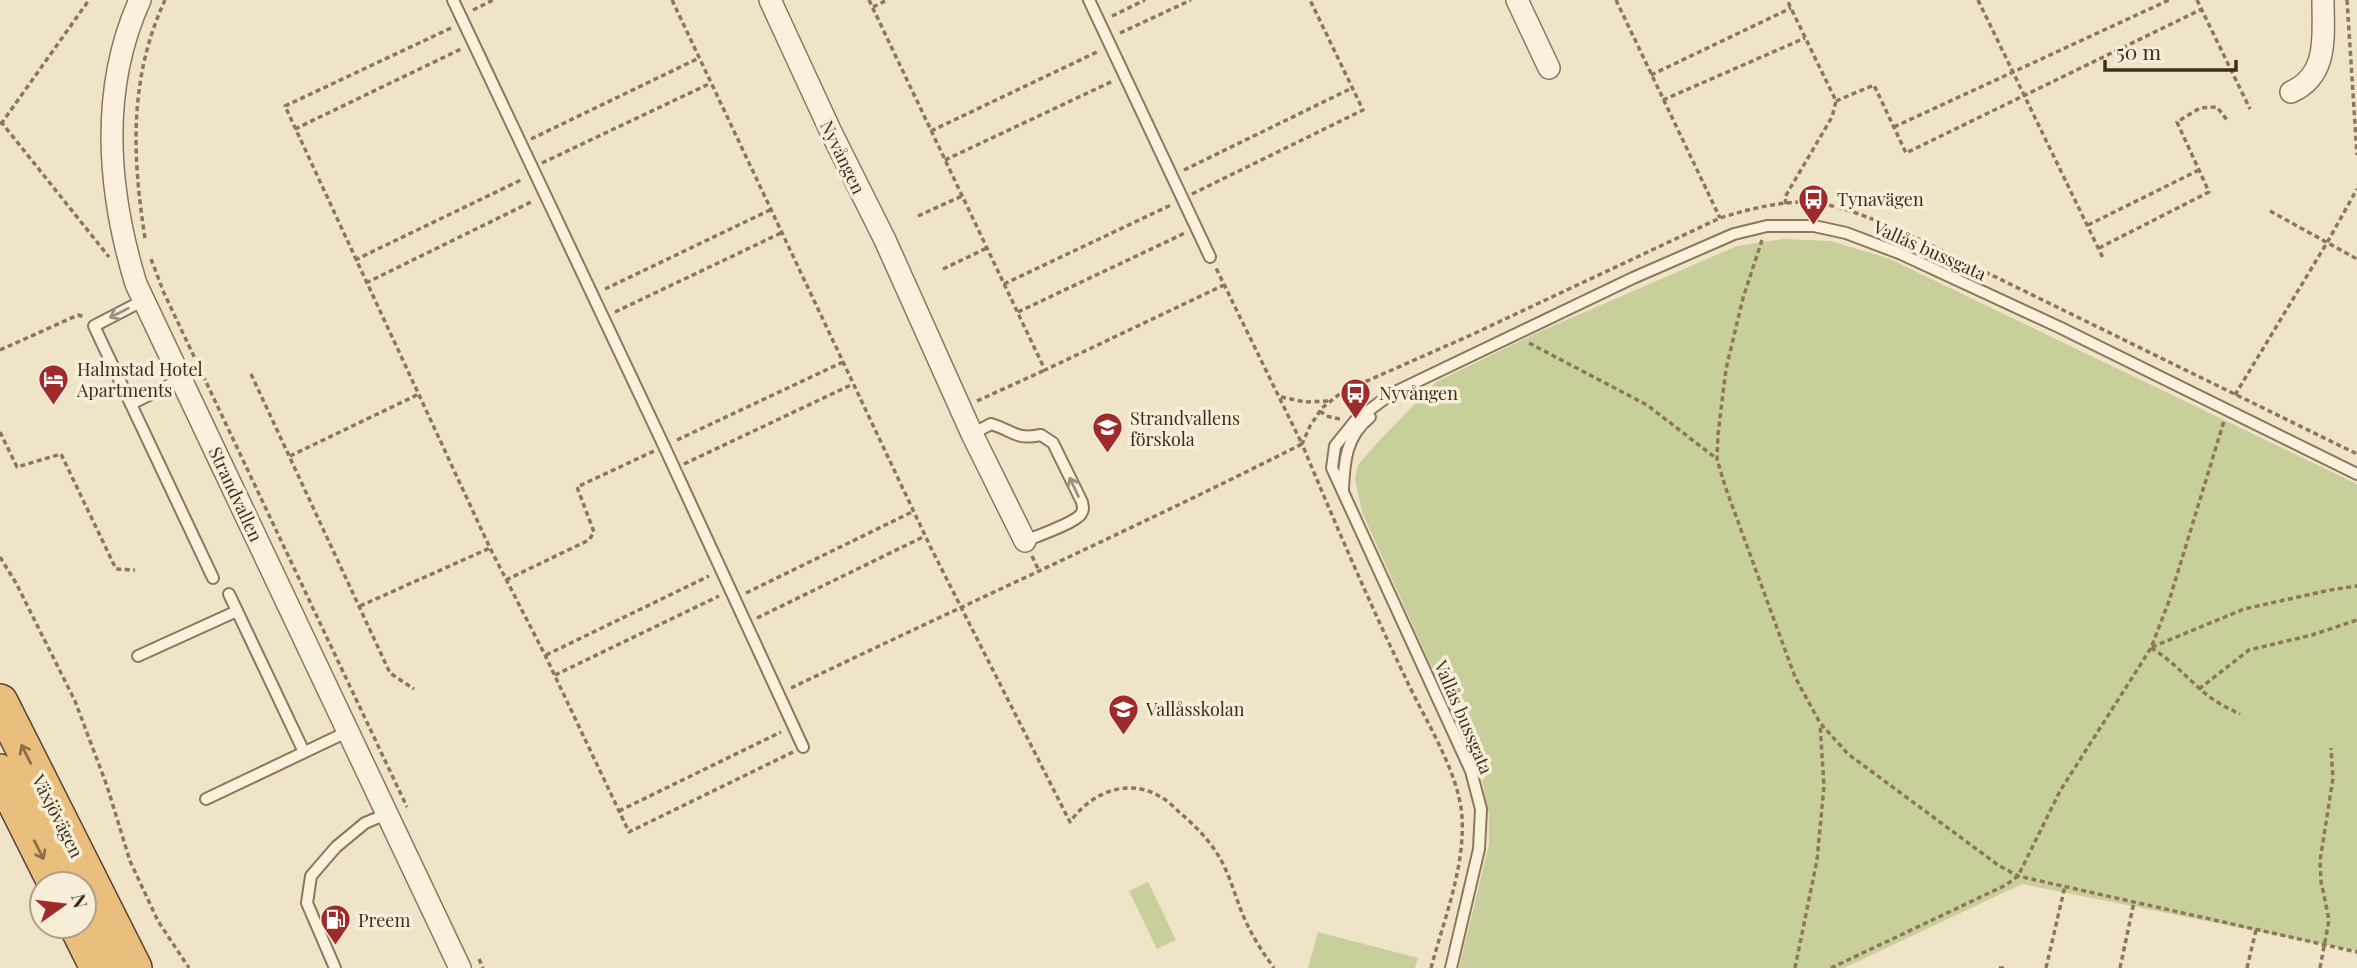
<svg xmlns="http://www.w3.org/2000/svg" width="2357" height="968" font-family="'Playfair Display',serif">
	<style>
		.green { fill: #c9cf9b }
		.lines { fill: none; stroke-linecap: round; stroke-linejoin: round }
		.service-casing { stroke: #8d765c; stroke-width: 14 }
		.minor-casing { stroke: #8d765c; stroke-width: 24 }
		.trunk-casing { stroke: #5b4430; stroke-width: 38 }
		.path { stroke: #8d765c; stroke-width: 3.5; stroke-dasharray: 5 3.5; stroke-linecap: butt }
		.service { stroke: #faf1dc; stroke-width: 10 }
		.minor { stroke: #faf1dc; stroke-width: 21 }
		.trunk { stroke: #eabe7c; stroke-width: 35 }
		.oneway { stroke: #9c907e }
		.oneway2 { stroke: #8b6f49 }
		.labels { text-anchor: middle; dominant-baseline: central; stroke-width: 7; stroke-linejoin: round; paint-order: stroke }
		.street-label { font-size: 18px; fill: #3d2e20; stroke: #f7eed8 }
		.poi-label { font-size: 18px; fill: #3d2e20; stroke: #f7eed8; text-anchor: start }
	</style>
	<rect width="100%" height="100%" fill="#f0e4c8"/>
	<!-- green -->
	<g class="green">
		<path d="M1784,239L1831,241L1890,259L2357,484V951L2022,884L1844,968H1459L1489,844V815L1482,780L1362,512L1355,479L1358,465L1378,442L1436,382L1541,331L1737,246Z"/>
		<path d="M1148,882L1176,940L1157,949L1129,891Z"/>
		<path d="M1318,932L1418,958L1415,968H1308Z"/>
	</g>
	<g class="lines">
		<defs>
			<g id="service">
				<path d="M453,0L664,446L803,747"/>
				<path d="M1089,0L1210,257"/>
				<path d="M144,300L94,326L213,578"/>
				<path d="M131,404L181,379"/>
				<path d="M972,434L991,424C1015,431 1014,440 1041,435L1053,443L1082,502C1083,507 1084,509 1081,514C1075,523 1037,536 1025,541"/>
				<path d="M1343,490C1344,462 1346,436 1370,417"/>
				<path d="M229,594L304,752"/>
				<path d="M138,656L237,611"/>
				<path d="M206,799L349,731"/>
				<path d="M335,968L307,903L311,876L336,847L365,823L389,813"/>
				<path d="M1451,968L1479,849L1481,809L1471,771L1332,468L1335,446L1356,420L1391,394L1633,278L1734,234L1767,226H1814L1846,233L1899,253L2061,328L2357,474"/>
			</g>
			<g id="minor">
				<path d="M140,0C99,90 108,192 136,284L460,968"/>
				<path d="M770,0L831,132L885,240L972,434L1025,541"/>
				<path d="M1517,0L1549,68"/>
				<path d="M2291,92C2329,75 2323,36 2323,0"/>
			</g>
			<g id="trunk">
				<path d="M0,702L134,968"/>
				<path d="M0,772L56,884"/>
				<path d="M77,926L98,968"/>
			</g>
		</defs>
		<!-- service casing -->
		<use href="#service" class="service-casing"/>
		<!-- minor casing -->
		<use href="#minor" class="minor-casing"/>
		<!-- trunk casing -->
		<use href="#trunk" class="trunk-casing"/>
		<!-- path -->
		<g class="path">
			<path d="M672,0L931,548L1070,822C1090,794 1126,777 1159,796C1167,800 1174,807 1180,813C1196,826 1212,843 1222,862C1232,881 1237,903 1246,922C1254,939 1263,953 1274,968"/>
			<path d="M869,0L1045,370L1224,285"/>
			<path d="M1616,0L1720,218"/>
			<path d="M1978,0L2104,260"/>
			<path d="M2197,0L2250,109"/>
			<path d="M2347,0L2357,155"/>
			<path d="M873,7L887,0"/>
			<path d="M473,10L493,0"/>
			<path d="M1112,16L1145,0"/>
			<path d="M451,28L285,106L490,548L545,655L629,832L793,752"/>
			<path d="M1120,33L1191,0"/>
			<path d="M1651,75L1791,8"/>
			<path d="M1663,100L1805,38"/>
			<path d="M1836,101L1874,85L1906,153L2202,9"/>
			<path d="M0,123H2L109,257"/>
			<path d="M1,124L89,0"/>
			<path d="M1894,127L2169,0"/>
			<path d="M295,129L461,49"/>
			<path d="M931,131L1099,51"/>
			<path d="M531,139L699,58"/>
			<path d="M945,160L1113,81"/>
			<path d="M542,163L711,83"/>
			<path d="M1184,170L1352,88"/>
			<path d="M1192,194L1363,110L1310,0"/>
			<path d="M1786,204L1785,197L1832,117L1836,101L1787,0"/>
			<path d="M2270,211L2357,259"/>
			<path d="M918,216L962,196"/>
			<path d="M2088,225L2199,170"/>
			<path d="M145,238C132,155 129,78 165,0"/>
			<path d="M1762,240L1743,298L1726,369L1718,434L1717,459L1725,486L1795,677L1820,723L1848,754L1998,865L2018,876L2357,952"/>
			<path d="M2099,248L2209,192L2177,122L2200,108L2217,107L2227,120"/>
			<path d="M151,259L164,293L407,807"/>
			<path d="M355,260L523,179"/>
			<path d="M943,269L987,248"/>
			<path d="M366,283L533,201"/>
			<path d="M1004,284L1173,204"/>
			<path d="M605,289L770,210"/>
			<path d="M615,312L781,233"/>
			<path d="M1018,312L1185,233"/>
			<path d="M1529,343L1647,405L1717,459"/>
			<path d="M0,350L78,315L85,317"/>
			<path d="M251,374L390,673L414,689"/>
			<path d="M2235,395L2328,241L2357,189"/>
			<path d="M1281,397L1305,402L1329,401"/>
			<path d="M977,401L1045,370"/>
			<path d="M1320,411L1326,416L1340,419"/>
			<path d="M0,432L17,467L61,454L116,569L135,570"/>
			<path d="M677,440L843,362"/>
			<path d="M290,456L419,394"/>
			<path d="M684,464L853,384"/>
			<path d="M1032,556L1039,571"/>
			<path d="M0,557L16,583L75,701L107,786L130,861L158,921L189,968"/>
			<path d="M506,580L589,540L594,532L577,487L654,451"/>
			<path d="M746,593L914,511"/>
			<path d="M360,606L490,548"/>
			<path d="M757,618L925,536"/>
			<path d="M2152,647L2244,609L2330,590L2357,586"/>
			<path d="M2151,648C2169,658 2182,673 2198,687C2210,699 2225,707 2240,714"/>
			<path d="M546,655L709,576"/>
			<path d="M555,675L719,596"/>
			<path d="M791,688C961,606 1134,529 1302,444L1216,268"/>
			<path d="M2199,689L2249,650L2312,635L2357,620"/>
			<path d="M619,811L781,732"/>
			<path d="M479,959L483,968"/>
			<path d="M1431,968C1444,919 1465,868 1462,817C1459,772 1425,720 1406,679C1369,602 1335,523 1302,444L1310,426L1322,408L1342,392L1471,335L1720,218C1746,210 1772,203 1800,202C1839,202 1879,222 1914,237L2357,454"/>
			<path d="M1795,968L1817,860L1824,786L1820,725"/>
			<path d="M1831,968L2006,885L2018,876L2060,791L2151,648L2169,601L2224,421"/>
			<path d="M1999,968H2006"/>
			<path d="M2046,968L2065,886"/>
			<path d="M2120,968L2134,902"/>
			<path d="M2247,968L2256,930"/>
			<path d="M2320,968L2329,920L2321,881L2320,861L2333,778L2331,748"/>
		</g>
		<!-- service -->
		<use href="#service" class="service"/>
		<!-- minor -->
		<use href="#minor" class="minor"/>
		<!-- trunk -->
		<use href="#trunk" class="trunk"/>
	</g>
	<!-- one-way arrows -->
	<defs><path id="oneway-shaft" d="M-6 0H5M1.5-3L5.5 0L1.5 3" fill="none" stroke-width="1.6" stroke-linecap="round" stroke-linejoin="round" transform="scale(1.75)"/></defs>
	<g class="oneway">
		<use href="#oneway-shaft" transform="translate(119 313) rotate(153)"/>
		<use href="#oneway-shaft" transform="translate(1074 487) rotate(-115)"/>
	</g>
	<g class="oneway2">
		<use href="#oneway-shaft" transform="translate(26 754) rotate(-117)"/>
		<use href="#oneway-shaft" transform="translate(39 850) rotate(63)"/>
	</g>
	<!-- icons -->
	<defs>
		<symbol id="bus-pin" viewBox="-11 -11 22 30"><path d="M0 17L-7.5 6A9.5 9.5 0 1 1 7.5 6Z" fill="#9e2a2b" stroke="#f7eed8"/><path d="M-5-6H5V4H4V6H2V4H-2V6H-4V4H-5ZM-3.5-4V0h7V-4ZM-3.5 1.2v1.5H-2V1.2ZM2 1.2v1.5H3.5V1.2Z" fill="#fff"/></symbol>
		<symbol id="hotel-pin" viewBox="-11 -11 22 30"><path d="M0 17L-7.5 6A9.5 9.5 0 1 1 7.5 6Z" fill="#9e2a2b" stroke="#f7eed8"/><path d="M-6-4.5h1.5V1H6V5H4.5V3h-9V5H-6ZM-4 0a1.8 1.8 0 1 1 3.6 0ZM.5 0V-2.5h3Q6-2.5 6 0Z" fill="#fff"/></symbol>
		<symbol id="school-pin" viewBox="-11 -11 22 30"><path d="M0 17L-7.5 6A9.5 9.5 0 1 1 7.5 6Z" fill="#9e2a2b" stroke="#f7eed8"/><path d="M0-5L7-2L0 1L-7-2ZM-4 1L0 2.5L4 1V4Q0 6-4 4Z" fill="#fff"/></symbol>
		<symbol id="fuel-pin" viewBox="-11 -11 22 30"><path d="M0 17L-7.5 6A9.5 9.5 0 1 1 7.5 6Z" fill="#9e2a2b" stroke="#f7eed8"/><path d="M-5.5-6h7V0h2V4h1.3V-2.5L3-4.5l.8-.8L6-3V5H2.5V1h-1V6h-7ZM-4.2-4.7v3.2H.2V-4.7Z" fill="#fff"/></symbol>
	</defs>
	<g fill-rule="evenodd">
		<use href="#bus-pin" x="1796" y="182" width="35" height="47"/>
		<use href="#hotel-pin" x="36" y="362" width="35" height="47"/>
		<use href="#bus-pin" x="1338" y="376" width="35" height="47"/>
		<use href="#school-pin" x="1090" y="410" width="35" height="47"/>
		<use href="#school-pin" x="1106" y="692" width="35" height="47"/>
		<use href="#fuel-pin" x="318" y="902" width="35" height="47"/>
	</g>
	<g class="labels">
		<!-- street labels -->
		<g class="street-label">
			<text transform="translate(843 157) rotate(64)">Nyvången</text>
			<text transform="translate(1930 250) rotate(24)">Vallås bussgata</text>
			<text transform="translate(236 494) rotate(65)">Strandvallen</text>
			<text transform="translate(1464 717) rotate(67)">Vallås bussgata</text>
			<text transform="translate(58 816) rotate(63)">Växjövägen</text>
		</g>
		<!-- poi labels -->
		<g class="poi-label">
			<text x="1837" y="199">Tynavägen</text>
			<text x="77" y="369">Halmstad Hotel<tspan x="77" dy="21">Apartments</tspan></text>
			<text x="1379" y="393">Nyvången</text>
			<text x="1130" y="418">Strandvallens<tspan x="1130" dy="21">förskola</tspan></text>
			<text x="1146" y="709">Vallåsskolan</text>
			<text x="358" y="920">Preem</text>
		</g>
	</g>
	<!-- north arrow -->
	<g transform="translate(63 905) rotate(76)"><circle r="33" fill="#f7eed8" stroke="#ada18e" stroke-width="2"/>
	<path d="M0-5L12 26L0 18L-12 26Z" fill="#9e2a2b"/>
	<text y="-10" font-size="19" font-weight="bold" text-anchor="middle" fill="#3d2e20">N</text>
	</g>
	<!-- scale -->
	<path d="M2105 60v10h131v-10" fill="none" stroke="#3d2e20" stroke-width="3.5"/>
	<text x="2116" y="60" font-size="21" fill="#3d2e20" stroke="#f7eed8" stroke-width="5" paint-order="stroke">50 m</text>
</svg>
